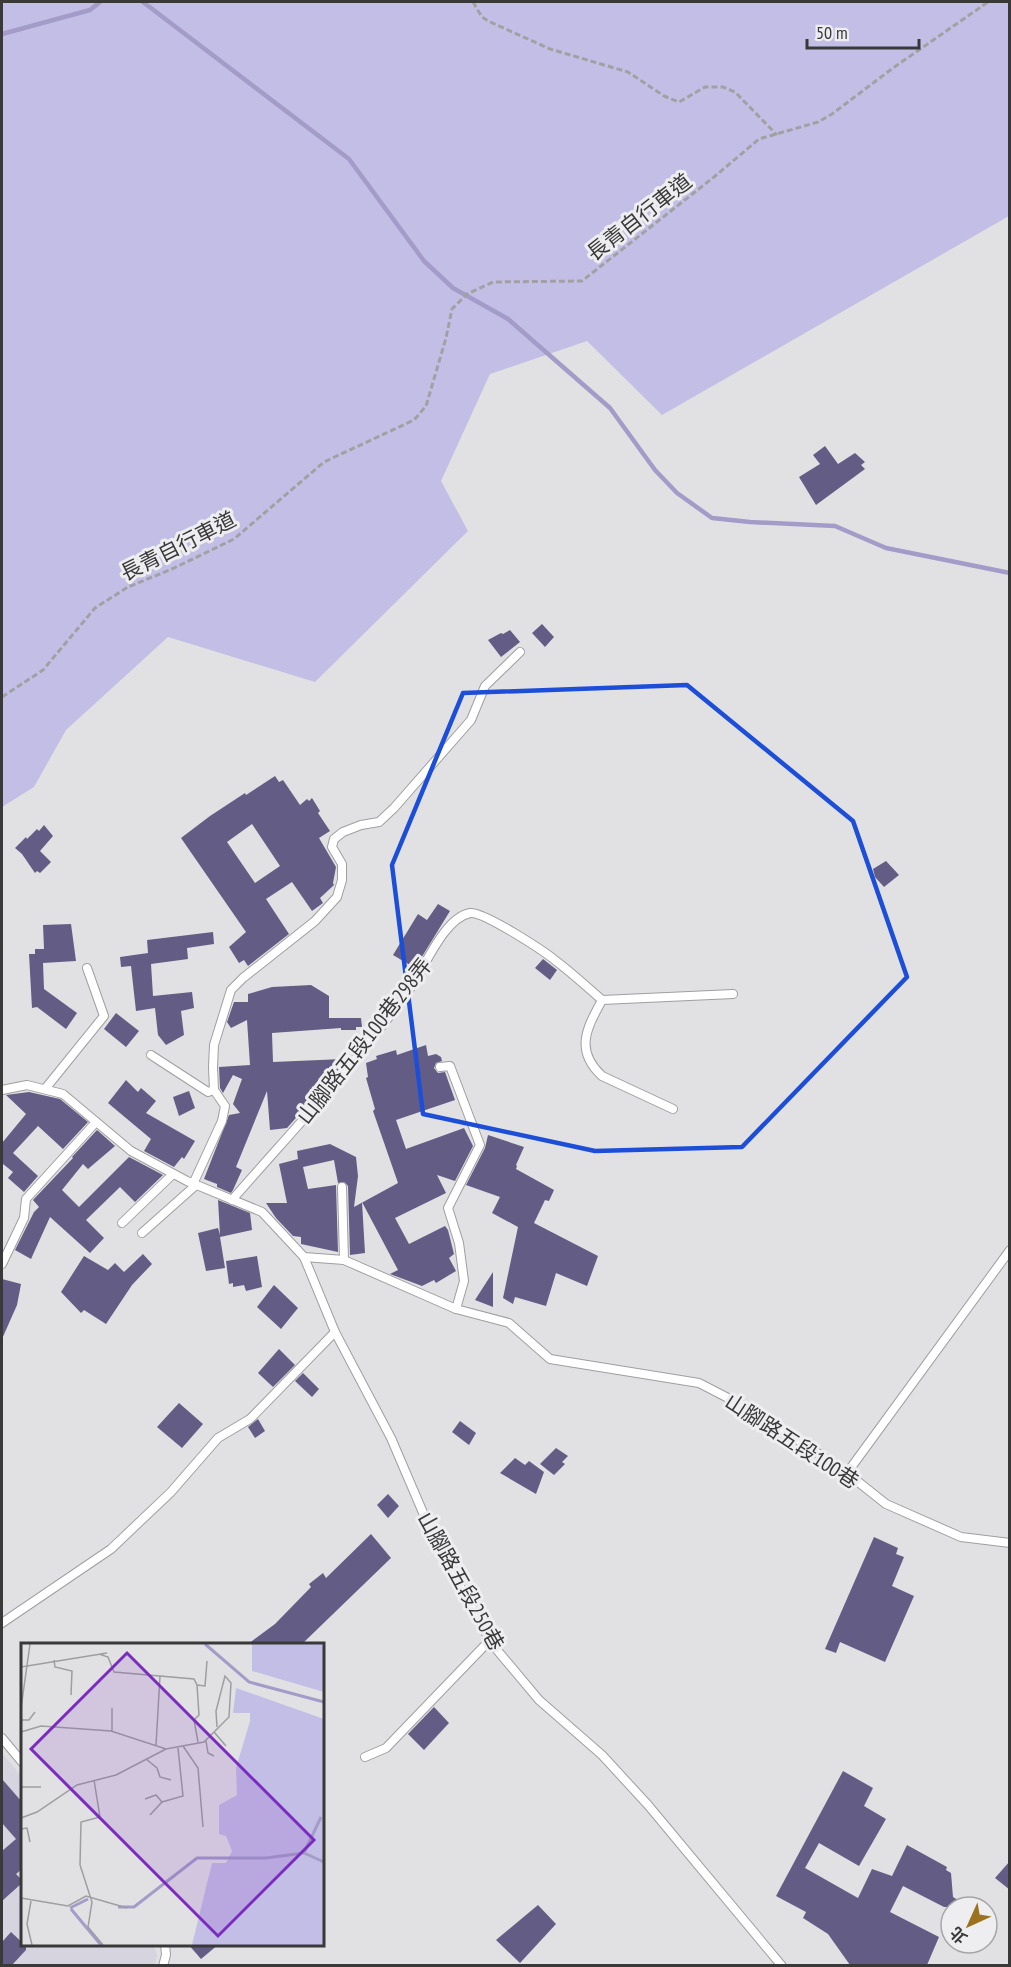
<svg xmlns="http://www.w3.org/2000/svg" width="1011" height="1967" font-family="'PT Sans Narrow','Noto Sans TC',sans-serif">
	<style>
		.built { fill: #d5d4df }
		.green { fill: #c3bee5 }
		.lines { fill: none; stroke-linecap: round; stroke-linejoin: round }
		.stream { stroke: #a39cc8; stroke-width: 4.5 }
		.building { fill: #635c85; fill-rule: evenodd }
		.lane-casing { stroke: #9f9ea1; stroke-width: 10 }
		.path { stroke: #a1a1a4; stroke-width: 3; stroke-dasharray: 6 3; stroke-linecap: butt }
		.lane { stroke: #fff; stroke-width: 8 }
		.marked { fill: none; stroke: #1d4ed8; stroke-width: 4.5; stroke-linejoin: round }
		.labels { text-anchor: middle; dominant-baseline: central; stroke-width: 6; stroke-linejoin: round; paint-order: stroke }
		.street-label { font-size: 21px; fill: #39393a; stroke: #eeeef1 }
		.inset-river { fill: none; stroke: #a39cc8; stroke-width: 3 }
		.inset-road { fill: none; stroke: #9e9ea0; stroke-width: 1.5 }
		.view { fill: #7b2cbf; fill-opacity: 0.15; stroke: #7b2cbf; stroke-width: 3 }
		.inset-edge { fill: none; stroke: #39393a; stroke-width: 3 }
	</style>
	<rect width="100%" height="100%" fill="#e1e1e4"/>
	<!-- built -->
	<path class="built" d="M2,1753L22,1777V1944L153,1945L157,1954L155,1965H2Z"/>
	<!-- green -->
	<path class="green" d="M2,2H1009V216L662,415L587,341L490,374L441,481L468,531L315,682L168,637L66,730L34,787L2,807Z"/>
	<g class="lines">
		<!-- stream -->
		<g class="stream">
			<path d="M143,2L349,159L424,261L453,288L508,319L610,408L655,470L677,493L712,518L750,522L835,526L886,548L1010,573"/>
			<path d="M2,34L90,10L100,2"/>
		</g>
	</g>
	<!-- building -->
	<g class="building">
		<path d="M825,446L838,464L855,453L865,462L861,465L865,469L816,505L799,477L820,464L813,455Z"/>
		<path d="M542,624L554,637L545,647L532,633Z"/>
		<path d="M510,630L520,642L501,657L488,640L501,633L503,634Z"/>
		<path d="M275,776L279,782L283,780L300,805L307,799L309,801L312,798L320,811L318,813L330,831L319,838L336,867L333,883L334,885L320,898L323,903L312,911L292,882L266,899L289,934L248,966L244,960L239,963L229,947L246,932L181,838L210,816L245,793L246,795ZM252,824L280,866L255,883L227,842Z"/>
		<path d="M44,825L53,836L40,851L51,862L40,873L37,871L35,873L22,854L15,848L26,837L27,839L37,829L39,831Z"/>
		<path d="M886,861L899,875L884,887L875,877L873,869Z"/>
		<path d="M438,904L450,911L415,968L393,955L418,914L427,920Z"/>
		<path d="M71,924L76,961L43,963L44,989L77,1013L66,1029L37,1007L32,1008L29,954H35V949H44L43,925Z"/>
		<path d="M213,932L214,944L187,948L188,959L151,964L153,996L192,992L194,1008L181,1011L184,1035L166,1045L158,1035L155,1008L136,1011L131,966L121,967L120,957L148,953L147,940Z"/>
		<path d="M543,959L557,970L550,980L535,968Z"/>
		<path d="M311,985L329,996V1018H361L362,1027H356V1030H341V1028L272,1033L273,1062L343,1059L339,1069L287,1128L270,1130L267,1091L236,1167L242,1170L233,1190L231,1193L217,1187V1184L204,1179L229,1115L240,1113L233,1104L242,1079L233,1075L223,1093L220,1088L219,1067L250,1065L247,1020L231,1028L227,1022L234,1002H248V994L272,987Z"/>
		<path d="M116,1013L139,1031L126,1047L104,1029Z"/>
		<path d="M426,1045L428,1056L436,1054L441,1057L442,1061L436,1063L434,1068L438,1073L445,1072L455,1100L396,1120L406,1149L464,1128L473,1146L455,1181L437,1175L446,1193L395,1218L409,1244L445,1226L448,1230L454,1254L449,1258L456,1271L436,1283L434,1280L422,1286L390,1274L398,1270L362,1202L365,1253L350,1255L348,1186L344,1182L338,1183L334,1160L303,1167L308,1189L336,1185L338,1252L301,1244V1237L293,1236L276,1218L266,1203H287L279,1164L298,1159L297,1151L330,1144L356,1157L358,1176L354,1207L398,1183L373,1111L375,1109L366,1078L368,1077L366,1063L377,1059L376,1056L396,1050L397,1055Z"/>
		<path d="M126,1080L138,1092L141,1088L156,1101L146,1113L195,1141L184,1159L182,1157L174,1167L144,1151L151,1139L108,1103Z"/>
		<path d="M189,1091L195,1108L179,1116L173,1097Z"/>
		<path d="M29,1092L60,1099L88,1122L63,1149L38,1126L13,1153L38,1176L24,1192L8,1178L13,1172L3,1164L2,1166V1143L26,1114L6,1095Z"/>
		<path d="M97,1130L115,1146L88,1169L83,1164L62,1190L79,1207L129,1157L163,1175L135,1202L120,1187L86,1220L104,1238L90,1253L50,1217L31,1259L15,1250L34,1212L39,1207L33,1200L73,1158L72,1157Z"/>
		<path d="M488,1135L524,1147L516,1165L517,1166L516,1169L554,1190L549,1201L545,1200L534,1223L598,1256L587,1286L556,1273L546,1306L515,1297L513,1304L503,1298L518,1227L492,1213L500,1197L466,1185L485,1148Z"/>
		<path d="M218,1200L250,1213L252,1230L220,1237L225,1268L206,1271L198,1233L218,1228L220,1235Z"/>
		<path d="M143,1254L152,1264L132,1285L106,1324L84,1310L81,1313L61,1292L84,1256L108,1270L115,1263L124,1272Z"/>
		<path d="M257,1256L262,1287L246,1291L244,1285L233,1287V1283L229,1284L226,1261Z"/>
		<path d="M493,1272V1307L475,1300Z"/>
		<path d="M2,1279L21,1284L17,1305L2,1339Z"/>
		<path d="M274,1285L298,1308L281,1329L257,1307Z"/>
		<path d="M279,1349L295,1365L273,1387L258,1373Z"/>
		<path d="M303,1373L319,1389L312,1397L295,1381Z"/>
		<path d="M179,1403L203,1424L182,1448L157,1427Z"/>
		<path d="M258,1419L265,1431L255,1438L248,1427Z"/>
		<path d="M460,1421L476,1433L469,1445L452,1432Z"/>
		<path d="M556,1448L568,1456L562,1462L565,1464L554,1475L540,1464Z"/>
		<path d="M515,1458L525,1465L529,1461L544,1472L536,1494L500,1473Z"/>
		<path d="M388,1494L399,1506L388,1518L377,1505Z"/>
		<path d="M371,1534L391,1558L302,1644H248L275,1624L311,1587L309,1584L323,1573L326,1578Z"/>
		<path d="M874,1537L898,1548L896,1554L904,1557L892,1586L914,1596L885,1662L840,1642L836,1653L825,1649Z"/>
		<path d="M434,1707L449,1723L424,1750L408,1734Z"/>
		<path d="M843,1771L873,1788L864,1806L886,1819L859,1866L819,1843L805,1868L858,1898L872,1869L892,1876L907,1845L947,1867L946,1870L951,1873L953,1897L969,1907H944L903,1886L890,1912L939,1937L927,1965H850L828,1934L803,1918L806,1912L776,1896Z"/>
		<path d="M2,1779L22,1802V1869L16,1874L22,1880V1883L2,1901V1851L16,1839L2,1823Z"/>
		<path d="M1010,1861V1890L995,1878Z"/>
		<path d="M538,1905L556,1924L520,1963L496,1940Z"/>
		<path d="M11,1932L26,1946V1950L12,1965H2V1942Z"/>
		<path d="M188,1944H219L201,1959Z"/>
	</g>
	<g class="lines">
		<defs>
			<g id="lane">
				<path d="M602,1000C587,1028 574,1050 602,1076L673,1109"/>
				<path d="M151,1055L208,1092L214,1090"/>
				<path d="M440,1067L450,1066L480,1145L448,1208L459,1243L464,1281L456,1309"/>
				<path d="M45,1089L104,1016L87,968"/>
				<path d="M2,1090L27,1085L63,1094L131,1151L187,1181L262,1212L304,1257L335,1332L391,1438L436,1543L492,1644L539,1700L602,1755L648,1805L782,1966"/>
				<path d="M193,1184L222,1121L225,1106L214,1090L213,1067L214,1045L231,990L243,978L315,921L337,897L342,880V864L332,847L334,839L343,832L361,825L379,822L394,808L471,720L485,686L520,652"/>
				<path d="M342,1187L344,1260"/>
				<path d="M232,1200C293,1130 358,1062 411,987C425,967 444,918 470,913C483,911 544,951 556,961C572,973 587,987 602,1000L733,994"/>
				<path d="M122,1223L173,1174"/>
				<path d="M142,1233L196,1185"/>
				<path d="M304,1257L344,1260L456,1309L509,1323L550,1359L699,1383L761,1415L847,1473L886,1504L961,1537L1010,1543"/>
				<path d="M2,1264L24,1218L26,1199L96,1122"/>
				<path d="M847,1473L1010,1250"/>
				<path d="M2,1623L111,1549L171,1492L218,1438L250,1419L335,1332"/>
				<path d="M2,1738L22,1762"/>
				<path d="M365,1757L386,1748L490,1640"/>
				<path d="M163,1966L166,1955L165,1944"/>
			</g>
		</defs>
		<!-- lane casing -->
		<use href="#lane" class="lane-casing"/>
		<!-- path -->
		<g class="path">
			<path d="M473,2L482,17L488,21L550,49L628,72L664,96L679,102L705,87H723L735,92L777,135"/>
			<path d="M2,697L43,670L95,608L128,587L172,569L234,539L324,462L414,420L426,406L446,338L452,309L467,294L493,282L582,281L714,177L759,139L818,122L832,114L893,68L988,2"/>
		</g>
		<!-- lane -->
		<use href="#lane" class="lane"/>
	</g>
	<!-- marked area -->
	<path class="marked" d="M687,685L853,821L907,977L742,1147L595,1151L423,1114L392,865L463,693Z"/>
	<g class="labels">
		<!-- street labels -->
		<g class="street-label">
			<text transform="translate(639 217) rotate(-38)">長青自行車道</text>
			<text transform="translate(178 546) rotate(-27)">長青自行車道</text>
			<text transform="translate(364 1041) rotate(-52)">山腳路五段100巷298弄</text>
			<text transform="translate(792 1441) rotate(33)">山腳路五段100巷</text>
			<text transform="translate(461 1581) rotate(61)">山腳路五段250巷</text>
		</g>
	</g>
	<!-- overview -->
	<g transform="translate(21 1643)">
		<rect width="303" height="303" fill="#e1e1e4"/>
		<path d="M231,1H303V49L231,28ZM215,45L303,76V302H171L191,220H205L211,208L205,193L198,191V162L216,152L215,125L229,78V70H212Z" fill="#c3bee5"/>
		<path class="inset-river" d="M184,1L228,39L303,59M283,210L300,174M97,264H113L176,215H245L283,210L303,219M49,265L67,256M50,266L80,302"/>
		<path class="inset-road" d="M78,11L87,14L93,29L173,36L176,42L184,43L186,18M33,17L34,24L51,28L50,52M0,24L86,10M176,42L178,72L173,77L177,99M0,65L9,1M0,77H8L14,69M91,88V65M0,89L20,83L90,88L145,106L183,99L208,74L210,40L204,33L195,68L196,84M193,89L205,103M185,98L187,110L193,113M135,102L139,33M162,103L177,125L182,184M125,116L136,125L139,134L150,137M73,137L79,174L60,179L59,222L71,259L67,284L82,302M0,144H20M124,156L135,152L141,159M129,172L141,159L162,153L157,105M0,175L16,169L56,142L95,132L145,106M0,186L6,185L9,199M0,255L47,263L65,253L106,265M10,258L6,281L11,302"/>
		<path class="view" d="M106,10L293,197L197,293L10,106Z"/>
		<rect width="303" height="303" class="inset-edge"/>
	</g>
	<!-- border -->
	<rect width="1011" height="1967" fill="none" stroke="#39393a" stroke-width="6"/>
	<!-- north arrow -->
	<g transform="translate(969 1925) rotate(225)"><circle r="28" fill="#eeeef1" stroke="#a6a6a8" stroke-width="1.5"/>
	<path d="M0-4.5L10 22L0 15L-10 22Z" fill="#9b731f"/>
	<text y="-9" font-size="16" font-weight="bold" text-anchor="middle" fill="#39393a">北</text>
	</g>
	<!-- scale -->
	<path d="M807 39v9h112v-9" fill="none" stroke="#39393a" stroke-width="3"/>
	<text x="816" y="39" font-size="18" fill="#39393a" stroke="#eeeef1" stroke-width="4.5" paint-order="stroke">50 m</text>
</svg>
